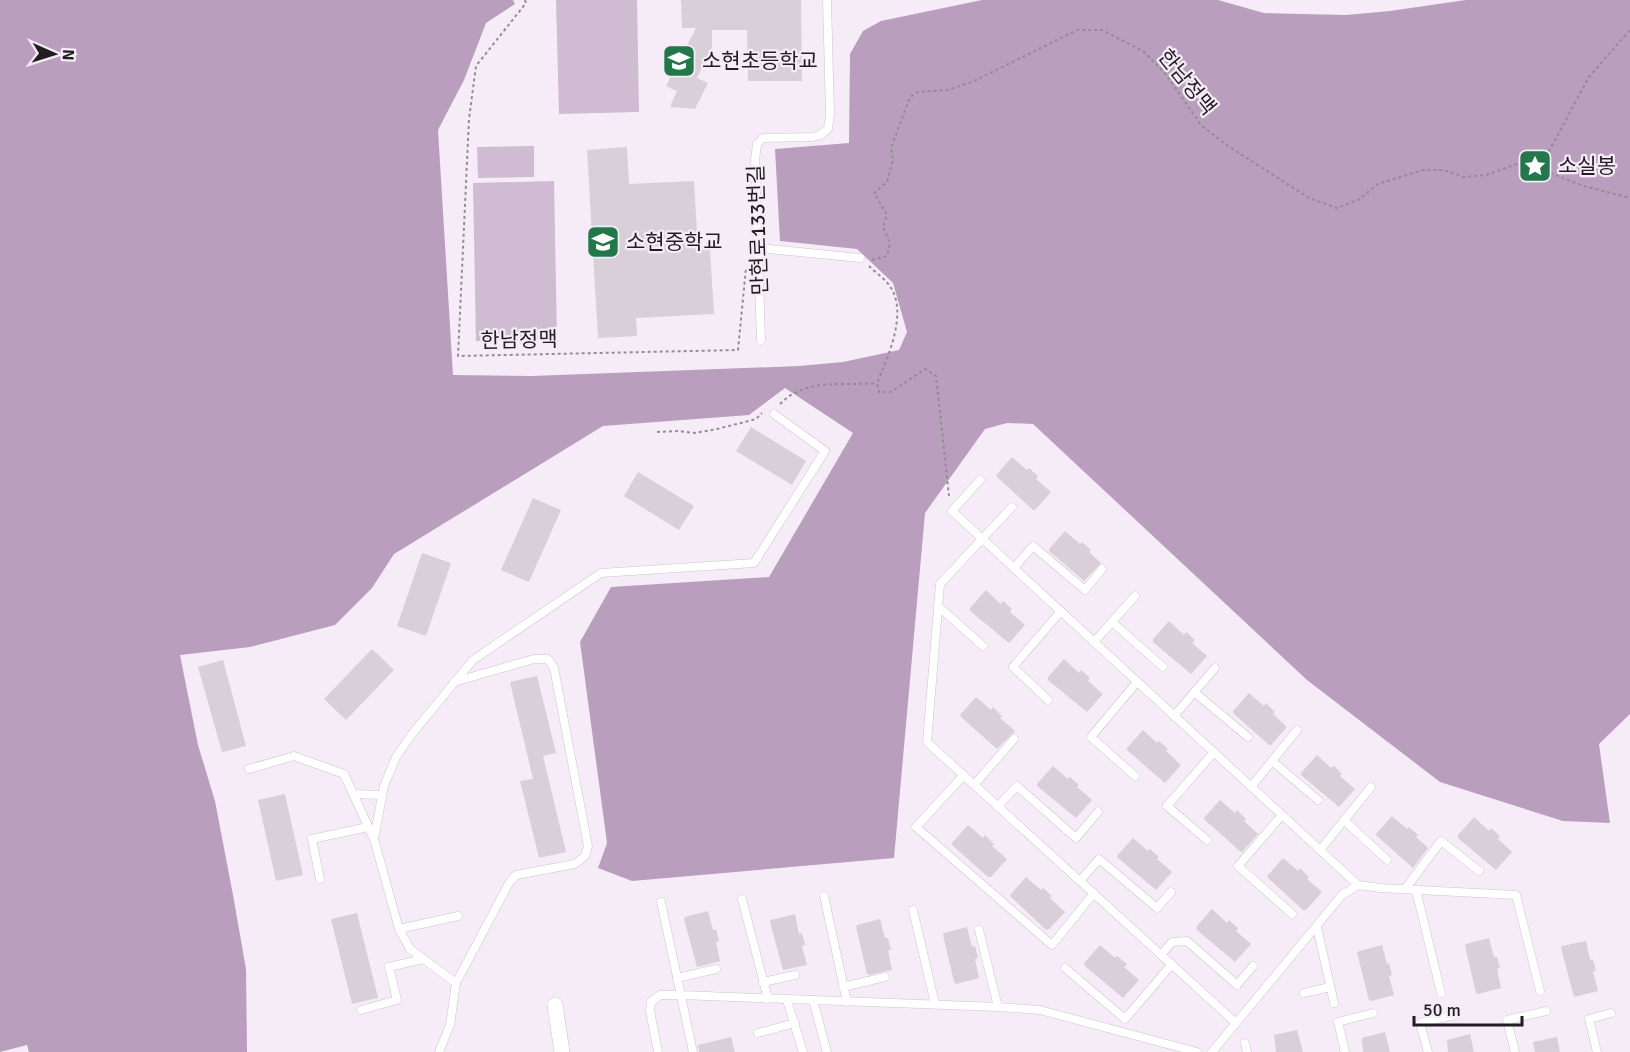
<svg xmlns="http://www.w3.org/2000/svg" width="1630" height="1052" font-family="Signika,'Noto Sans KR',sans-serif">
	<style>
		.green { fill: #cfbbd2 }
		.forest { fill: #ba9ebe }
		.building { fill: #d8cfd9 }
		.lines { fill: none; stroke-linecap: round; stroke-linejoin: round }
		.lane-casing { stroke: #cdc4cf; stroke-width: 9 }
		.street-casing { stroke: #cdc4cf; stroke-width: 16 }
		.path { stroke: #938c94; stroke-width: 2; stroke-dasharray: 3 3; stroke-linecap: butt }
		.lane { stroke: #fff; stroke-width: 8 }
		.street { stroke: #fff; stroke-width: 15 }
		.labels { text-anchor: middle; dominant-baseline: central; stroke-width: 4.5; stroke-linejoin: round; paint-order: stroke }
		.poi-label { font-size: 21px; fill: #211d21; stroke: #f6ecf7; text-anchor: start }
		.street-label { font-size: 21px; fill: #211d21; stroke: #f6ecf7 }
	</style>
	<rect width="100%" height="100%" fill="#f6ecf7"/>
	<!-- green -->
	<g class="green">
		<path d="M556,0H637L639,112L559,114Z"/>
		<path d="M534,146V177L478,178L477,147Z"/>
		<path d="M554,181L557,339L476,341L473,183Z"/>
	</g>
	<!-- forest -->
	<path class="forest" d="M0,0H513L515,4L486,23L464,80L438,130L453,375L532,376L799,366L843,362L899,350L907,332L893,283L857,249L780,241L775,149L849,143L850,54L863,31L881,21L982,0H1218L1264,13L1346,15L1390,11L1466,0H1630V714L1599,744L1610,823L1563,821L1440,782L1307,680L1033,424L1007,423L985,429L925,513L894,858L632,881L598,868L607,843L580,642L611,587L769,577L853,433L785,388L749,415L603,426L394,554L372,588L335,625L250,647L180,655L198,745L215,801L233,895L246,969L247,1052H29L27,1045L0,1052Z"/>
	<!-- building -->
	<g class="building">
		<path d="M681,0H801L802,81H748L747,30H712V47L697,78L708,83L695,109L670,107L677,91L666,86L696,28H682Z"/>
		<path d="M627,147L629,184L694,181L698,249H710L714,314L636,318L637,336L598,338L587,150Z"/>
		<path d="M751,427L806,461L792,485L736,451Z"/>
		<path d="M1012,457L1027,470L1029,468L1038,476L1036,479L1051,492L1035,510H1033L997,477L996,475Z"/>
		<path d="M638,472L694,506L679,530L624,496Z"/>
		<path d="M533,498L561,510L529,582L501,570Z"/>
		<path d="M1065,531L1080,544L1082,542L1091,550L1089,552L1101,563L1084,581L1049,551V549Z"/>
		<path d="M422,553L451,563L426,636L397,626Z"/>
		<path d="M986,590L1001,604L1003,601L1012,609L1010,612L1025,625L1009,643L970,611V608Z"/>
		<path d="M1169,621L1184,635L1186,632L1195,640L1192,643L1207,656L1191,674L1153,642V639Z"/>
		<path d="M372,649L394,670L346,720L324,699Z"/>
		<path d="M1064,659L1079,673L1081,670L1090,678L1088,681L1103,694L1087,712L1048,680V677Z"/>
		<path d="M223,660L246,746L222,752L198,667Z"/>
		<path d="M537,676L556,753L543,756L566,852L539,858L520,781L533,779L510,682Z"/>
		<path d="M1249,693L1264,706L1266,703L1275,712L1273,714L1287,727L1271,745H1269L1233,713V711Z"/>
		<path d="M976,697L991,710L993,707L1002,716L1000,718L1015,731L997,749L961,717L960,715Z"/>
		<path d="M1143,730L1157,743L1159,741L1168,749L1166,751L1181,765L1165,783L1127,750V748Z"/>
		<path d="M1317,755L1331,768L1334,766L1342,774L1340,776L1355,789L1339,807L1301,775V773Z"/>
		<path d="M1053,766L1068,779L1070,777L1079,785L1077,787L1092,800L1076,818L1037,786V784Z"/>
		<path d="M285,794L303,875L276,881L258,800Z"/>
		<path d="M1220,800L1235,813L1237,810L1246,819L1244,821L1258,834L1242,852H1241L1205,820L1204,818Z"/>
		<path d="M1392,816L1407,829L1409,827L1418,835L1416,837L1428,848L1413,868L1377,836L1376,834Z"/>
		<path d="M1474,817L1489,831L1491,828L1500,836L1498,839L1512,852L1496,870L1458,838V835Z"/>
		<path d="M968,825L983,838L985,835L994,844L992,846L1007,859L991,877H988L952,845V843Z"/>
		<path d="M1133,838L1148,851L1150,849L1159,857L1157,859L1172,872L1156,890L1118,858L1117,856Z"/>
		<path d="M1283,858L1298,871L1300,868L1309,877L1307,879L1322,892L1306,910H1303L1268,878L1267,876Z"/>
		<path d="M1026,877L1041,890L1043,888L1052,896L1050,898L1065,912L1049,929L1046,930L1011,897L1010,895Z"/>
		<path d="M1212,909L1227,923L1229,920L1238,928L1236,931L1251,944L1235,962L1197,930L1196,927Z"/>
		<path d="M708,911L713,930L716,929L719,941L716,942L720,961L697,967L684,919L685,917Z"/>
		<path d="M357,913L378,998L352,1004L331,919Z"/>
		<path d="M795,914L799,934L802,933L805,945L802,946L807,965L783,970L770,922L771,920Z"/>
		<path d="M880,919L885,938H888L891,950H888L892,970L869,975L867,974L856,927L857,925Z"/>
		<path d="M967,927L972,947L975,946L978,958L975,959L979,978L956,984L954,982L943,935L944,933Z"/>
		<path d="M1489,938L1494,957H1497L1500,968L1497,969L1501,988L1478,994L1476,993L1465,946L1466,944Z"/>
		<path d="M1586,941L1590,960L1593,959L1596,971L1593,972L1598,991L1574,997L1561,948L1562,946Z"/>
		<path d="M1100,945L1115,958L1117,956L1127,964L1124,967L1139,980L1123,998L1085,966L1084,963Z"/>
		<path d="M1382,945L1387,964L1389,963L1392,975L1389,976L1394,995L1371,1001L1369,1000L1357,953L1359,951Z"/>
		<path d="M1297,1030L1303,1052H1276L1274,1035Z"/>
		<path d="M1385,1032L1390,1052H1363L1362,1038Z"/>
		<path d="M1470,1034L1474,1052H1448L1447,1040Z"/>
		<path d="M731,1037L735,1052H699L698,1045Z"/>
		<path d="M1557,1037L1560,1052H1535L1533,1042Z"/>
	</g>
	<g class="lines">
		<defs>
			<g id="lane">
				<path d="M758,248L860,258"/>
				<path d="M761,340L755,160L757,144L763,138L813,137L820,135L828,129L830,114L827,0"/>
				<path d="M980,480L952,511L1358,885"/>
				<path d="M1012,507L940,584L927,742L1236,1023"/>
				<path d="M1014,568L1033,546L1085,590L1102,569"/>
				<path d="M938,606L983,646"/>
				<path d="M1112,622L1163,667"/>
				<path d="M1094,642L1135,596"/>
				<path d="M454,682L534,659H548L554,668L588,846L585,856L575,864L516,875L509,883L456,983"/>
				<path d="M1194,692L1248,737"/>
				<path d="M1048,700L1013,667L1061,611"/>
				<path d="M1174,716L1215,668"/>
				<path d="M1272,761L1318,800"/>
				<path d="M249,769L294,756L344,774L373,837"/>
				<path d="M964,775L916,827L1052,945L1094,893"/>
				<path d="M1135,776L1091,737L1137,682"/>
				<path d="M974,785L1014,739"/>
				<path d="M1251,787L1297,730"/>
				<path d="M354,794L382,795"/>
				<path d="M998,806L1017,786L1076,838L1098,812"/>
				<path d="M1282,815L1238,866L1292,914"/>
				<path d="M1344,820L1387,860"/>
				<path d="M1207,840L1167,806L1214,752"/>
				<path d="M1320,850L1371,787"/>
				<path d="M320,879L312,839L368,827"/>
				<path d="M1080,881L1099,859L1157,908L1171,892"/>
				<path d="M1405,889L1441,841L1479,871"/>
				<path d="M1416,890L1441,993"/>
				<path d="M824,896L847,1002"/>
				<path d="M742,899L768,999"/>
				<path d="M661,902L693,1052"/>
				<path d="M913,910L935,1004"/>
				<path d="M1317,927L1334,1003"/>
				<path d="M399,929L458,916"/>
				<path d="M979,930L998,1007"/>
				<path d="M1161,955L1172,942L1187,941L1237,985L1253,966"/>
				<path d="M1065,968L1125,1019L1172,964"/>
				<path d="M677,978L716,969"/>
				<path d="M763,982L795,975"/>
				<path d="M843,987L885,977"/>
				<path d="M1304,993L1330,987"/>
				<path d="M787,1000L803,1052"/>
				<path d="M813,1000L827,1052"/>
				<path d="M361,1010L397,1000L389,967L423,959"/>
				<path d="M758,1033L795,1023"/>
				<path d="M1245,1043L1247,1052"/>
				<path d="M439,1052L450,1025L456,983L410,949L399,929L374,839L384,786L396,757L412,734L473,660L601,573L754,563L825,451L774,414"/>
				<path d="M658,1052L650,1011L651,1002L660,995H680L998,1007L1040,1010L1197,1052"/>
				<path d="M1212,1052L1342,895L1358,885L1380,888L1516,895L1540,991"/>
				<path d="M1345,1052L1338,1022L1373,1013"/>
				<path d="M1428,1052L1420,1023L1455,1015"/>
				<path d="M1515,1052L1507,1020L1546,1011"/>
				<path d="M1597,1052L1589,1019L1611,1013"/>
			</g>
			<path id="street" d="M555,1005L562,1052"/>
		</defs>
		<!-- lane casing -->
		<use href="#lane" class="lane-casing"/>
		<!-- street casing -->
		<use href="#street" class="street-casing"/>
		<!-- path -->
		<g class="path">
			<path d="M525,0L526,3L476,66L469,119L458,356L738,350L746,268"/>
			<path d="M1542,165L1547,172L1584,186L1630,198"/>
			<path d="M872,260L887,256L890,244L883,227L887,215L874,193L887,182L893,160L891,148L910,97L918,92L947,90L972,82L1077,30H1102L1143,51L1165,73L1201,125L1228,146L1309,198L1337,208L1358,200L1378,184L1423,170H1444L1464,177L1486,175L1517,164H1542L1589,77L1630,30"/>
			<path d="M869,266C875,272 884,278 889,285C909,311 888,357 877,383L879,392H891L925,369L936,376L949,496"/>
			<path d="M780,404C784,401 787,397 791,395C818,379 848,386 877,383"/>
			<path d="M657,432L678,431L695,433L717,429L756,419L762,413"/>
		</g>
		<!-- lane -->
		<use href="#lane" class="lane"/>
		<!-- street -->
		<use href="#street" class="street"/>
	</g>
	<!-- icons -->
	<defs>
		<symbol id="school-square" viewBox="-11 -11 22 22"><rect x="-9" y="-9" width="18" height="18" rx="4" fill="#22784b" stroke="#f6ecf7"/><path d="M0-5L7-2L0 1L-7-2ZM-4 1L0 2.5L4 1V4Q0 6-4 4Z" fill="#fff"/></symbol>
		<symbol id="sight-square" viewBox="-11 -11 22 22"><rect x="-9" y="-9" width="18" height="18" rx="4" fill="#22784b" stroke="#f6ecf7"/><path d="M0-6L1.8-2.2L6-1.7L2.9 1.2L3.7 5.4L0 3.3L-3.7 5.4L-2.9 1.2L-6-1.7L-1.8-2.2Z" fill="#fff"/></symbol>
	</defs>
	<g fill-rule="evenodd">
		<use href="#school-square" x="660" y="42" width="38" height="38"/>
		<use href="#sight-square" x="1516" y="147" width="38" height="38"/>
		<use href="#school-square" x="584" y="223" width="38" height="38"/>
	</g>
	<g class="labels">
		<!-- poi labels -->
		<g class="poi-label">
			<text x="702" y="61">소현초등학교</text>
			<text x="1558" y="166">소실봉</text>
			<text x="626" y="242">소현중학교</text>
		</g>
		<!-- street labels -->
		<g class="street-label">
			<text transform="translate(1187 82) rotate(51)">한남정맥</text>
			<text transform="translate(758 230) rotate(-92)">만현로133번길</text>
			<text transform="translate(519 340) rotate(-1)">한남정맥</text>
		</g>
	</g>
	<!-- north arrow -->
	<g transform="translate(54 54) rotate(93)" stroke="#f6ecf7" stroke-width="4.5" paint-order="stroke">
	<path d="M0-4.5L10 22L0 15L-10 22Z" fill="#211d21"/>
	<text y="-9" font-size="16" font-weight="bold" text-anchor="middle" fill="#211d21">N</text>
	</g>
	<!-- scale -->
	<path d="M1414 1016v9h108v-9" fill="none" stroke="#211d21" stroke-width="3"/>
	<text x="1423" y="1016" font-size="18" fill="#211d21" stroke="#f6ecf7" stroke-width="4.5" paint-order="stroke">50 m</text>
</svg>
